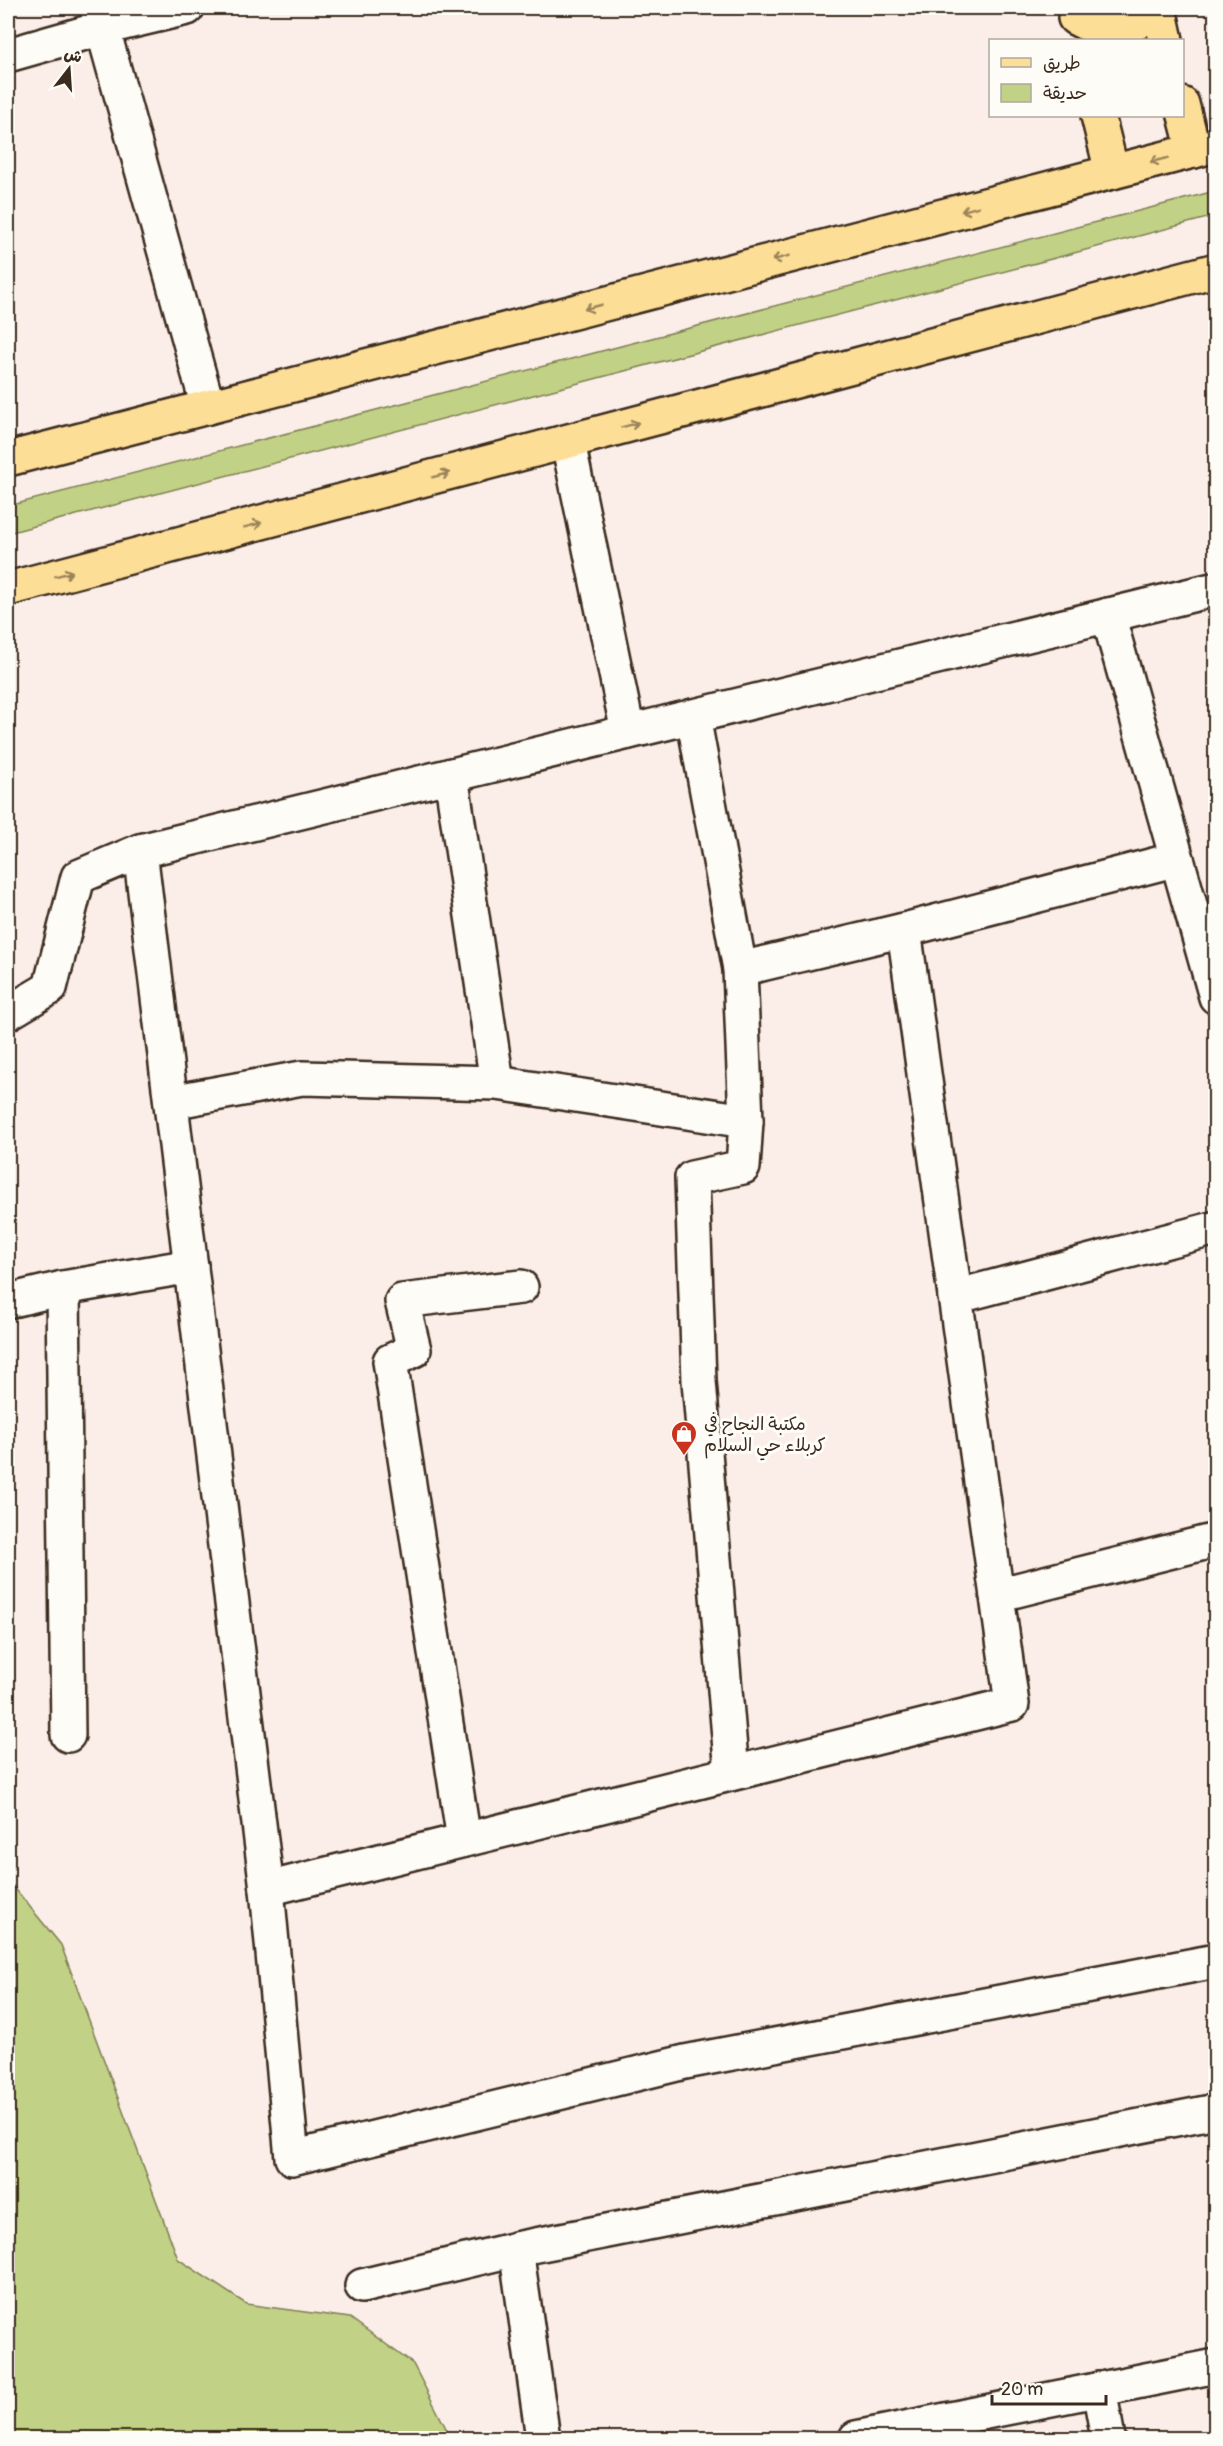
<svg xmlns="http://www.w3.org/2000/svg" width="1223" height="2446" font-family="Pangolin,'Playpen Sans Arabic',sans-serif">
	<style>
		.green { fill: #c1d186; stroke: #7e7e52; stroke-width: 1.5 }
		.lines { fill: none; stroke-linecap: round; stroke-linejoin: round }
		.minor-casing { stroke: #3b2a1e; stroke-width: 38 }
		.major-casing { stroke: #3b2a1e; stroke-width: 38 }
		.minor { stroke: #fdfcf7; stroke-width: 33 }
		.major { stroke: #fdde96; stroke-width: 33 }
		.oneway { stroke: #9c845a }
		.labels { text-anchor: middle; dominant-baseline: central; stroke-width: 6; stroke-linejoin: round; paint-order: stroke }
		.poi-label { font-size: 18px; fill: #3b2a1e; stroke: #fdfcf7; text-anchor: start }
	</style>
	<rect width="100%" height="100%" fill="#fbeee9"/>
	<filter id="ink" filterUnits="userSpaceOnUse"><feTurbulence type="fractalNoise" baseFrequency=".0167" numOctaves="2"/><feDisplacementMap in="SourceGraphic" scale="12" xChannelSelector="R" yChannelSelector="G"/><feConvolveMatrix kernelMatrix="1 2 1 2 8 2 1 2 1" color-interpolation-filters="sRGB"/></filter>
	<g filter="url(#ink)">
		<!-- green -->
		<g class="green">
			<path d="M1215,191V216L8,533V506Z"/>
			<path d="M8,1880L61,1945L178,2259L246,2304L350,2318L413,2364L451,2438H8Z"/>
		</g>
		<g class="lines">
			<defs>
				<g id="minor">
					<path d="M97,8L208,407"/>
					<path d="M8,55L103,28L187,8"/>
					<path d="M568,442L628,732"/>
					<path d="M1108,615L1216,997"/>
					<path d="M693,716L740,969L746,1121L743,1167L692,1178L699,1381L732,1773"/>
					<path d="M451,775L497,1083"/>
					<path d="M140,851L267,1889L292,2158L685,2062L1216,1961"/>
					<path d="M740,969L904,930L1177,859"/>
					<path d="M8,1013L50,988L78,877L140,851L1216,589"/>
					<path d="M171,1102L302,1078L497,1083L746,1121"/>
					<path d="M63,1288L68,1735"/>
					<path d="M955,1297L1216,1228"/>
					<path d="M8,1301L63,1288L191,1266"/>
					<path d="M997,1595L1216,1540"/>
					<path d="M464,1840L390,1361L414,1350L402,1301L521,1287"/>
					<path d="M267,1889L1012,1704L904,930"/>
					<path d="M516,2249L543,2438"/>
					<path d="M362,2286L516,2249L1216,2111"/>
					<path d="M1099,2389L1108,2438"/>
					<path d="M856,2438L1216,2366"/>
				</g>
				<g id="major">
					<path d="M1159,8L1166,40"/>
					<path d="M1075,18C1101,33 1133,35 1152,8"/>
					<path d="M1182,104L1194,151"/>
					<path d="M1098,116L1112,172"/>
					<path d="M8,459L1216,145"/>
					<path d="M8,589L1216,270"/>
				</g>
			</defs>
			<!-- minor casing -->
			<use href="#minor" class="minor-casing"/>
			<!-- major casing -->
			<use href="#major" class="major-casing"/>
			<!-- minor -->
			<use href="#minor" class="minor"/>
			<!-- major -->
			<use href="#major" class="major"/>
		</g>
		<!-- one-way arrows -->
		<defs><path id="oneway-shaft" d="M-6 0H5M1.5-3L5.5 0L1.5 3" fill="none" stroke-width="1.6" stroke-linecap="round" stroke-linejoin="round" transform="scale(1.5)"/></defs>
		<g class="oneway">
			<use href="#oneway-shaft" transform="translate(1159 160) rotate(166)"/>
			<use href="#oneway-shaft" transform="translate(970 209) rotate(165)"/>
			<use href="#oneway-shaft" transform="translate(781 258) rotate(165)"/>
			<use href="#oneway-shaft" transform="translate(593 307) rotate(165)"/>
			<use href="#oneway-shaft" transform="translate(630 425) rotate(-15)"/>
			<use href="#oneway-shaft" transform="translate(441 475) rotate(-15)"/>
			<use href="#oneway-shaft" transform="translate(253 525) rotate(-15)"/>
			<use href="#oneway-shaft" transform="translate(64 574) rotate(-15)"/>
		</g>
	</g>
	<!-- icons -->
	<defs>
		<symbol id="shop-pin" viewBox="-11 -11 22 30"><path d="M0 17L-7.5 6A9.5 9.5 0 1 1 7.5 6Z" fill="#c8321e" stroke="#fdfcf7"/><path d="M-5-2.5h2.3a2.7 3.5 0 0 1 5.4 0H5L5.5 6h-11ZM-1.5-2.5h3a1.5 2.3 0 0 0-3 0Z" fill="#fff"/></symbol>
	</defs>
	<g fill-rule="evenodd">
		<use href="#shop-pin" x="669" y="1419" width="30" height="40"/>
	</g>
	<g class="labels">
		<!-- poi labels -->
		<g class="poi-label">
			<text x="704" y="1424">مكتبة النجاح في<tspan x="704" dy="21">كربلاء حي السلام</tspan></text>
		</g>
	</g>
	<!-- margin -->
	<rect width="1223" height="2446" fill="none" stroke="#fdfcf7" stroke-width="30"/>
	<rect x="15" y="15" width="1193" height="2416" fill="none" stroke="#3b2a1e" stroke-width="2" filter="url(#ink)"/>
	<!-- legend -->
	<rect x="989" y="39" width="195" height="78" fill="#fdfcf7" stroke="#afa8a0" stroke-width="1.5"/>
	<rect x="1001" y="58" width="30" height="9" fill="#fdde96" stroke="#afa8a0" stroke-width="1.5"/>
	<text x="1043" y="69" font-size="18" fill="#3b2a1e">طريق</text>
	<rect x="1001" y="84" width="30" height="18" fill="#c1d186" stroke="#afa8a0" stroke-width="1.5"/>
	<text x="1043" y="99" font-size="18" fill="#3b2a1e">حديقة</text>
	<!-- north arrow -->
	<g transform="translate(69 69) rotate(17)" stroke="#fdfcf7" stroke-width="4.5" paint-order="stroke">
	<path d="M0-4.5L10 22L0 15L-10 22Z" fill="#3b2a1e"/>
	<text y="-9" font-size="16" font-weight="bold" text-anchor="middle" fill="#3b2a1e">ش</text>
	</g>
	<!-- scale -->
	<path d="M992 2395v9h114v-9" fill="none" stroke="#3b2a1e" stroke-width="3"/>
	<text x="1001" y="2395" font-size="18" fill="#3b2a1e" stroke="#fdfcf7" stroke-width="4.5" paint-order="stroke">20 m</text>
</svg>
